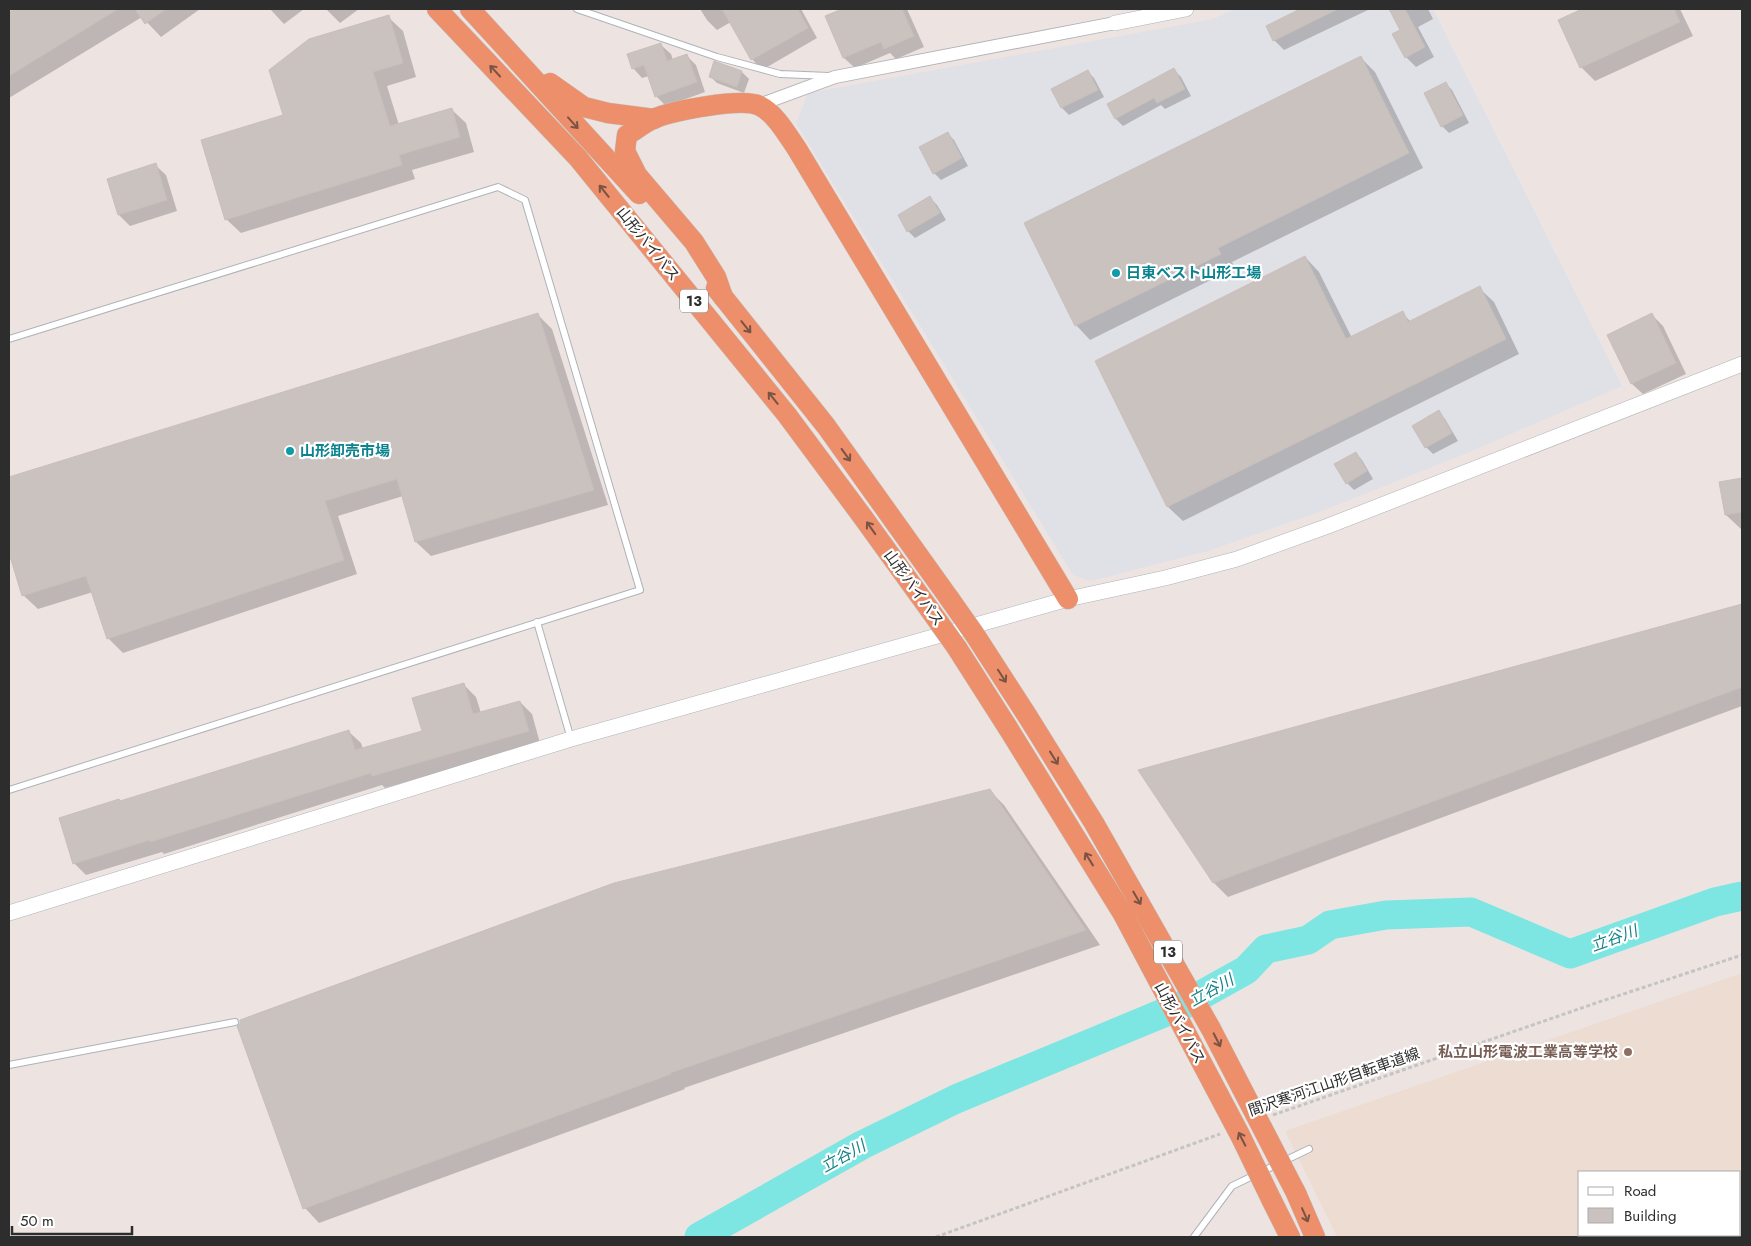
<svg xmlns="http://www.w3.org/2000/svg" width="1751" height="1246" font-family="Jost,'Noto Sans JP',sans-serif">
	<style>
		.industrial { fill: #e0e0e7 }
		.education { fill: #eddcd2 }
		.shadow { fill: #0003 }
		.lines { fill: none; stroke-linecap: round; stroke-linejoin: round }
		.river { stroke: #7de6e2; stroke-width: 29 }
		.building { fill: #c9c2bf; stroke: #c9bfba }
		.service-casing { stroke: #adb3b8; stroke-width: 8 }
		.minor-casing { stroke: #adb3b8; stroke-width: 14 }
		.tertiary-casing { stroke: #adb3b8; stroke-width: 16 }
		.trunk-casing { stroke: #c4c4c4; stroke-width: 21 }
		.path { stroke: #c4c4c4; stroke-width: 3; stroke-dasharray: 4 2.5; stroke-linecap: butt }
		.service { stroke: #fff; stroke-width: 6 }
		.minor { stroke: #fff; stroke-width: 12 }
		.tertiary { stroke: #fff; stroke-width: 15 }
		.trunk { stroke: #ec8f6a; stroke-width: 20 }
		.trunk-bridge-casing { stroke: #c4c4c4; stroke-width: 21; stroke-linecap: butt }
		.trunk-bridge { stroke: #ec8f6a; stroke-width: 20 }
		.oneway { stroke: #795445 }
		.culture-dot { fill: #0f9aa8; stroke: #fff; stroke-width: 2 }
		.education-dot { fill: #8d6e63; stroke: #fff; stroke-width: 2 }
		.labels { text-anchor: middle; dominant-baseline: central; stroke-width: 4.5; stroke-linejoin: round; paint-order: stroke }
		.shield { fill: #fff; stroke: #6c6c6c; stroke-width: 1 }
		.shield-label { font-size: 14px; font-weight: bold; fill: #2d2d2d }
		.street-label { font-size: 15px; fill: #2d2d2d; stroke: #fff }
		.culture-label { font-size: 15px; font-weight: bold; fill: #0d838f; stroke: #fff; text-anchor: start }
		.education-label { font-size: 15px; font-weight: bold; fill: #785e54; stroke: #fff; text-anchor: end }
		.water-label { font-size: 16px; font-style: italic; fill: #178388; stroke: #fff }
	</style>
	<rect width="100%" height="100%" fill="#ede4e1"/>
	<!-- industrial -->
	<path class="industrial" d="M1235,9H1433L1622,386L1465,454L1322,511L1208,551L1091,581L1073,575L796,123L808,93L1213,19Z"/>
	<!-- education -->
	<path class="education" d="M1742,973V1237H1668L1667,1235H1740V1172H1580V1235H1585L1582,1237H1337L1285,1131Z"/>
	<!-- shadow -->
	<g class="shadow">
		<path d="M16,9H200L161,37L142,17L9,98V13Z"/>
		<path d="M270,9H304L284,24Z"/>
		<path d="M326,9H359L340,23Z"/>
		<path d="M700,9H801L817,38L762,70L752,59L731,22L717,30L707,20Z"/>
		<path d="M845,9H907L924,47L896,59L890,53L855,68L844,58L827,16Z"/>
		<path d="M1302,9H1370L1284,50L1274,40L1268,26Z"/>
		<path d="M1390,9H1428L1433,19L1418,27L1434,57L1416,67L1406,57L1401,30Z"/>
		<path d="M1585,9H1680L1693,36L1595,81L1581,67L1560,20Z"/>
		<path d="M388,17L403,31L416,77L387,86L399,125L451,109L466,123L474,152L412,170L415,179L241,233L226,219L284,116Z"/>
		<path d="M661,45L671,54L673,60L686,55L696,65L705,92L666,106L656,96L649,76L642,78L633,68Z"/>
		<path d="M1361,58L1375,72L1423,168L1232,262L1235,268L1090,340L1076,325Z"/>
		<path d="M715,63L742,72L749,79L744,93L717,83L710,76Z"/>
		<path d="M1174,70L1181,77L1191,96L1165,109L1161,105L1123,126L1116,119L1109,104Z"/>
		<path d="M1087,71L1094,78L1104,97L1069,115L1062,108L1053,89Z"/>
		<path d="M1445,83L1452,90L1469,123L1449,133L1442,126Z"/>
		<path d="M947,133L954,140L968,166L941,180L934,173Z"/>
		<path d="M155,165L166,175L177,211L130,226L119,215L108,180Z"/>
		<path d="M930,198L937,205L946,220L915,238L908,231L899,216Z"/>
		<path d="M1305,257L1319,272L1352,338L1402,313L1411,322L1479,288L1494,302L1519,354L1183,521L1168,507L1096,361Z"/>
		<path d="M537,314L552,329L608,505L431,556L416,542L403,496L338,516L357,574L123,653L108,638L93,592L38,609L23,595L9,549V479Z"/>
		<path d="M1652,315L1663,326L1686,374L1643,394L1632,384L1609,336Z"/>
		<path d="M1438,412L1445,419L1458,441L1433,454L1426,447L1414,426Z"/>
		<path d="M1356,453L1362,460L1373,479L1354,490L1347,483Z"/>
		<path d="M1742,479V529H1741L1726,515L1720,483Z"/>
		<path d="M1742,605V706L1228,897L1214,883L1140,770Z"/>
		<path d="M464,685L476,697L481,713L520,702L532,714L540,743L385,788L382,785L164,854L162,852L86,875L74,863L121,802L348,731L361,743L363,749L423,732Z"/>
		<path d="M989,790L1004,805L1100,945L684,1088L685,1089L319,1223L305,1208Z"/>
	</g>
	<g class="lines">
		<!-- river -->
		<path class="river" d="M699,1237L862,1145L956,1099L1185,1004L1246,970L1266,949L1308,940L1330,925L1386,915L1471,912L1570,954L1715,902L1742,896"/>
	</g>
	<!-- building -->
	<g class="building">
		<path d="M15,9H118L9,76V12Z"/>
		<path d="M135,9H166L145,24Z"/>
		<path d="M722,9H798L808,28L751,60Z"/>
		<path d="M842,9H902L914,36L884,49L881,42L843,58L825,16Z"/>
		<path d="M1300,9H1338L1273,41L1266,26Z"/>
		<path d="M1389,9H1405L1425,47L1405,58L1392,34L1400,30Z"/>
		<path d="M1582,9H1674L1680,22L1580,68L1558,20Z"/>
		<path d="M389,15L403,63L373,72L390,126L452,108L460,137L399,155L402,165L225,220L201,140L283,115L269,70L309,39Z"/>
		<path d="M661,43L667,61L687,54L697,82L655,97L644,65L632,69L627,54Z"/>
		<path d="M1361,56L1409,153L1218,248L1221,254L1075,326L1024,223Z"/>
		<path d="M714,61L742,71L737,87L709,77Z"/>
		<path d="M1174,68L1185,89L1157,103L1154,98L1115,119L1107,104Z"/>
		<path d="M1088,70L1098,90L1061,108L1051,89Z"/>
		<path d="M1446,82L1463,115L1441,127L1424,93Z"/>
		<path d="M948,132L962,158L933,174L919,147Z"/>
		<path d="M156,163L167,200L118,215L107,179Z"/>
		<path d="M930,196L940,213L907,232L898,215Z"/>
		<path d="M1305,256L1346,339L1403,311L1408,322L1480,286L1506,339L1167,507L1095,361Z"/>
		<path d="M538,313L594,490L415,542L397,479L325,501L344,560L107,639L86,576L22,596L9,553V477Z"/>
		<path d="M1652,313L1676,363L1631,384L1607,335Z"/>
		<path d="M1439,410L1452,433L1425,448L1412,426Z"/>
		<path d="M1356,452L1367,471L1346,484L1334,464Z"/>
		<path d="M1742,478V512L1725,515L1719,482Z"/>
		<path d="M1742,604V687L1213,883L1138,770Z"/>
		<path d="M464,683L473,714L520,701L529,731L372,776L371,773L150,842V840L73,864L59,818L119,799L120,801L349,730L355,750L422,731L412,698Z"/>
		<path d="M990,789L1086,930L670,1073L671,1074L303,1209L237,1026L240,1024V1020L614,883Z"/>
	</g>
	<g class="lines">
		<defs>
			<g id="service">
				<path d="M577,9L717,57L780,74L829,76"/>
				<path d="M9,339L498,187L525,200L640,590L9,790"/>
				<path d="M537,622L571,739"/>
				<path d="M9,1065L235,1022"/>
				<path d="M1194,1237L1232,1186L1309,1149"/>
			</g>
			<path id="minor" d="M759,105L835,77L1115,23"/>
			<g id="tertiary">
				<path d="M1115,23L1186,9"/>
				<path d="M9,913L571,739L1068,599L1165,578L1237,559L1328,526L1742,364"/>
			</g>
			<g id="trunk">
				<path d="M437,9L578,158L787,415L862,516L930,610"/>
				<path d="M470,9L639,194"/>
				<path d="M550,83L584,107L608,113L654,119"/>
				<path d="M716,288L826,426L949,598"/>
				<path d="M723,297L716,277L694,242L637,175L625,151L627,135C636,130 644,123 653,119C672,111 742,97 760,106C775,113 788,136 797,149L1068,599"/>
				<path d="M975,635L1028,717"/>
				<path d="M957,648L1008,728"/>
				<path d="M1296,1193L1315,1237"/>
				<path d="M1271,1199L1290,1237"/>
			</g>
		</defs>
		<!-- service casing -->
		<use href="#service" class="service-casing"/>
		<!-- minor casing -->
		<use href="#minor" class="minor-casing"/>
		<!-- tertiary casing -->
		<use href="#tertiary" class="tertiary-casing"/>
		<!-- trunk casing -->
		<use href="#trunk" class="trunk-casing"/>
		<!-- path -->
		<g class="path">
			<path d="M1273,1115L1596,1003L1742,955"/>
			<path d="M936,1237L1220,1134"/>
		</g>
		<!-- service -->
		<use href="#service" class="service"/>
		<!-- minor -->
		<use href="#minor" class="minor"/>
		<!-- tertiary -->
		<use href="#tertiary" class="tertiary"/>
		<!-- trunk -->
		<use href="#trunk" class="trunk"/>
		<defs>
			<g id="trunk-bridge">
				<path d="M949,598L975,635"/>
				<path d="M930,610L957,648"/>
				<path d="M1028,717L1094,823L1211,1029L1296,1193"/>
				<path d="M1008,728L1123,914L1240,1135L1271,1199"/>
			</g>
		</defs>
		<!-- trunk-bridge casing -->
		<use href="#trunk-bridge" class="trunk-bridge-casing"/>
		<!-- trunk-bridge -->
		<use href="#trunk-bridge" class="trunk-bridge"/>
	</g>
	<!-- one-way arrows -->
	<defs><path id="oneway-shaft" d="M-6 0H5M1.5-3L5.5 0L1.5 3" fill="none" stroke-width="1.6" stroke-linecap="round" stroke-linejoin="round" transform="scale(1.25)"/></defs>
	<g class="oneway">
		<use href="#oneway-shaft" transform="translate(495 71) rotate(-133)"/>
		<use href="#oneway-shaft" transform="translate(573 123) rotate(48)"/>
		<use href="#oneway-shaft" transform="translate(604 191) rotate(-129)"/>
		<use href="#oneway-shaft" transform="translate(746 327) rotate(51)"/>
		<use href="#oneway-shaft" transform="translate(773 398) rotate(-129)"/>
		<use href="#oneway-shaft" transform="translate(846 455) rotate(54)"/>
		<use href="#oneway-shaft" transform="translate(871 528) rotate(-125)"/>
		<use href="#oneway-shaft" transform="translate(1002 676) rotate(57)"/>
		<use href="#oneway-shaft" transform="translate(1054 758) rotate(58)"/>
		<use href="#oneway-shaft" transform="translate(1089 859) rotate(-122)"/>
		<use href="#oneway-shaft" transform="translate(1137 898) rotate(60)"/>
		<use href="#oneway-shaft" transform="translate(1217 1040) rotate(63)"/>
		<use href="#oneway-shaft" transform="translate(1242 1139) rotate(-117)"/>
		<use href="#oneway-shaft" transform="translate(1305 1215) rotate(66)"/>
	</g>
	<!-- markers -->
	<g class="culture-dot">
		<circle cx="1116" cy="273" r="5"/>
		<circle cx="290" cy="451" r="5"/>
	</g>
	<circle class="education-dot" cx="1628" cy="1052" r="5"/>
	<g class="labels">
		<!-- shield labels -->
		<g class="shield">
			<rect x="680" y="289.5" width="28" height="23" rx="4"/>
			<rect x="1154" y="940.5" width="28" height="23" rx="4"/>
		</g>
		<g class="shield-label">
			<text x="694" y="301">13</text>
			<text x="1168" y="952">13</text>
		</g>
		<!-- street labels -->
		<g class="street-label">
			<text transform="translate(648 244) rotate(51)">山形バイパス</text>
			<text transform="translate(914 588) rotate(54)">山形バイパス</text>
			<text transform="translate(1180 1023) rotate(62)">山形バイパス</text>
			<text transform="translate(1334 1082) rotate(-19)">間沢寒河江山形自転車道線</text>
		</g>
		<!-- culture labels -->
		<g class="culture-label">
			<text x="1126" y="273">日東ベスト山形工場</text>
			<text x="300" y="451">山形卸売市場</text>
		</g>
		<!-- education labels -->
		<g class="education-label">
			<text x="1618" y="1052">私立山形電波工業高等学校</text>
		</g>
		<!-- water labels -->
		<g class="water-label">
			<text transform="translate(1614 938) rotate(-20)">立谷川</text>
			<text transform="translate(1211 990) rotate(-29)">立谷川</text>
			<text transform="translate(843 1156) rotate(-29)">立谷川</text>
		</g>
	</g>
	<!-- border -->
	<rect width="1751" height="1246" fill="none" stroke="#2d2d2d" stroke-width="20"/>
	<!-- legend -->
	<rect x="1578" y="1171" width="162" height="65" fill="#ffffff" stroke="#ababab"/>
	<rect x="1588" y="1187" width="25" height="8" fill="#ffffff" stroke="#ababab"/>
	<text x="1624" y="1196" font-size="15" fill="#2d2d2d">Road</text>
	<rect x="1588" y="1208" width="25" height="15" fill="#c9c2bf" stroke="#ababab"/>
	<text x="1624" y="1221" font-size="15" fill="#2d2d2d">Building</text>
	<!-- scale -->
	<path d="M12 1226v8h120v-8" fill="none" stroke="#2d2d2d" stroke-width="2.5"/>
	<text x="20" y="1226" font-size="15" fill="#2d2d2d" stroke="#ffffff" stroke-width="4" paint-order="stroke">50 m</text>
</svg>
